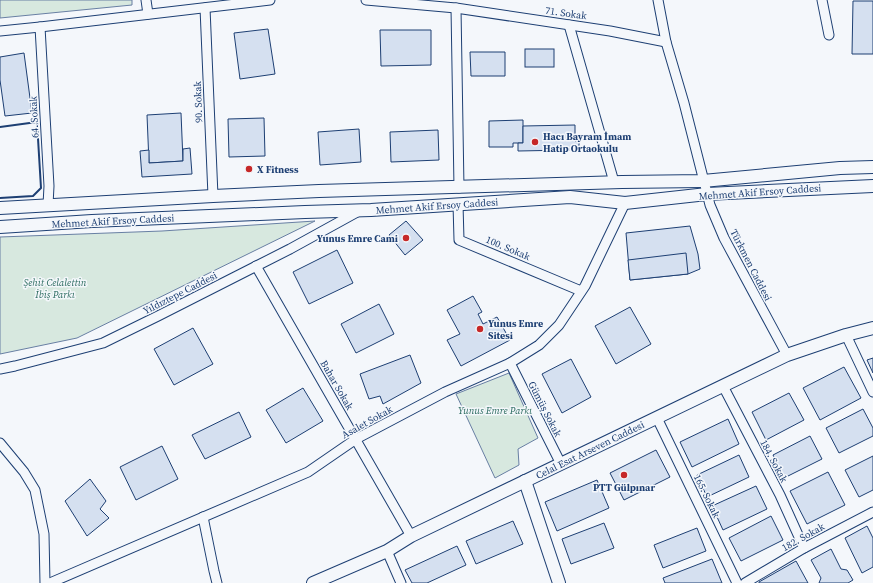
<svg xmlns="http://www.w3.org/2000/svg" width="873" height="583" font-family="'Source Serif 4',serif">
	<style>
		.green { fill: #d7e8df; stroke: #687fa3 }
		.building { fill: #d5e0f0; stroke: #1d3f73 }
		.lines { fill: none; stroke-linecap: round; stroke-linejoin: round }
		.street-casing { stroke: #1d3f73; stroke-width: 11 }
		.secondary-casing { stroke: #1d3f73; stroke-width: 14 }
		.street { stroke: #f4f7fb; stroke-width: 9 }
		.secondary { stroke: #f4f7fb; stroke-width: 12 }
		.wall { stroke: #1d3f73; stroke-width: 2 }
		.poi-dot { fill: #c62828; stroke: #f4f7fb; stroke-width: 1.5 }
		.labels { text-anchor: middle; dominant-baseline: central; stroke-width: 3; stroke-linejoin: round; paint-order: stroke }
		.street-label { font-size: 10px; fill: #1d3f73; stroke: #f4f7fb }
		.poi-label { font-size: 10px; font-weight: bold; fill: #1d3f73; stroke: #f4f7fb; text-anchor: start }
		.park-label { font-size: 10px; font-style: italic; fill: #2c6c60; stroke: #f4f7fb }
	</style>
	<rect width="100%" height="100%" fill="#f4f7fb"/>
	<!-- green -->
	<g class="green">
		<path d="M0,0H132V5L0,18Z"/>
		<path d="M315,221L77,338L0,354V237L162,231Z"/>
		<path d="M509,373L538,438L518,449L519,465L495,478L456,394Z"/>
	</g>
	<!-- building -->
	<g class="building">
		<path d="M853,1H873V54H852Z"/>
		<path d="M268,29L275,74L240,79L234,33Z"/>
		<path d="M380,30H431V65L381,66Z"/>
		<rect x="525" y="49" width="29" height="18"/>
		<path d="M470,52H505V76H471Z"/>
		<path d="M24,53L32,113L5,116L0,80V57Z"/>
		<path d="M181,113L183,161L149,163L147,115Z"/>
		<path d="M264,118L265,156L229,157L228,119Z"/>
		<path d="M523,120V143H513V147H489V121Z"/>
		<path d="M575,125V141H579V148H570V150L518,151V143H523V126Z"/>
		<path d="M359,129L361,162L320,165L318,132Z"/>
		<path d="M438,130L439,160L391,162L390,132Z"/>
		<path d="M190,148L192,174L142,177L140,151L149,150V163L183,161V149Z"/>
		<path d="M406,221L423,240L405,255L389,235Z"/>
		<path d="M690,226L698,254L700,269L688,274L630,280L626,233Z"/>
		<path d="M337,250L353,283L309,304L293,272Z"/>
		<path d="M686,253L688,274L630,280L628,260Z"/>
		<path d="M473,296L482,312L478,314L483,324L497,317L510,340L461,366L447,340L460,334L447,310Z"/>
		<path d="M379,304L394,334L356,353L341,324Z"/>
		<path d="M630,307L651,344L616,364L595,326Z"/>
		<path d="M193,328L213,364L174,385L154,349Z"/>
		<path d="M410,355L421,383L383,404L380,396L369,399L360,374Z"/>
		<path d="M873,358V373L867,360Z"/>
		<path d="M571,359L591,397L562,413L542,374Z"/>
		<path d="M844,367L861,398L820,420L803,388Z"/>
		<path d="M303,388L323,421L286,443L266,410Z"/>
		<path d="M789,393L804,420L766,440L752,412Z"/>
		<path d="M863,409L873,428V436L839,453L826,428Z"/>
		<path d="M239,412L251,437L205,459L192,435Z"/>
		<path d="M728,419L739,444L692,467L680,442Z"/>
		<path d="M810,436L822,459L784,478L773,455Z"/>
		<path d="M162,446L178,479L136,500L120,467Z"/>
		<path d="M656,450L670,477L624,500L610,473Z"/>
		<path d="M739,455L749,477L707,497L697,475Z"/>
		<path d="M873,456V490L859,497L845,470Z"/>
		<path d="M828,472L845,505L807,524L790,491Z"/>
		<path d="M90,479L106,501L100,509L109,518L87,536L65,501Z"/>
		<path d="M597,480L609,508L557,531L545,502Z"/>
		<path d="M756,486L767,509L723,530L712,506Z"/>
		<path d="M771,516L783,540L741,561L729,538Z"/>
		<path d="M513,521L523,544L476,564L466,541Z"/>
		<path d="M604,523L614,548L571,564L562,539Z"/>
		<path d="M867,526L873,538V567L862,573L845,538Z"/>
		<path d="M697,528L706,551L663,568L654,545Z"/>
		<path d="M457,546L466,565L427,583H412L405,570Z"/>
		<path d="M831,549L841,569L847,570L853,580L848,583H819L821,578L811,560Z"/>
		<path d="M712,559L722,583H665L663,578Z"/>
		<path d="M796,561L808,583H759V582Z"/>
	</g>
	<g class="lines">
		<defs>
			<g id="street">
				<path d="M146,0L148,14"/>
				<path d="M366,0L456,8L610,31L666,42"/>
				<path d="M658,0L666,42L684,103L710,205L724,238L787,355"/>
				<path d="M822,0L829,35"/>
				<path d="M205,8L213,196"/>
				<path d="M456,8L459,188"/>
				<path d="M569,25L614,182"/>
				<path d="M40,27L49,186L48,205"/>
				<path d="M0,31L40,27L270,0"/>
				<path d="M458,204L459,240L581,291"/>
				<path d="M256,266L411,536"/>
				<path d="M846,335L873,392"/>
				<path d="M510,363L561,464"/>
				<path d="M0,369L15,366L103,343L158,316L290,249L359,211"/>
				<path d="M723,386L780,495L804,548"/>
				<path d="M657,418L737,583"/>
				<path d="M0,443L24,472L35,490L44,534L45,583"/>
				<path d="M203,517L214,571L217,583"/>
				<path d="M387,551L401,583"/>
				<path d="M50,583L308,472L356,439L445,392L510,363L539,345L559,325L585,286L625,203"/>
				<path d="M745,583L804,548L873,512"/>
			</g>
			<g id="secondary">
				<path d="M0,208L213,196L319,191L622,182L703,181L840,168L873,167"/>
				<path d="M0,227L92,221L305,212L371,210L570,197L625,203L707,194L873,186"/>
				<path d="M525,481L559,583"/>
				<path d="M313,583L387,551L411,536L787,355L846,335L873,328"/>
			</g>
		</defs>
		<!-- street casing -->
		<use href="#street" class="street-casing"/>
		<!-- secondary casing -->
		<use href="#secondary" class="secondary-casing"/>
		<!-- street -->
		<use href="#street" class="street"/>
		<!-- secondary -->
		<use href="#secondary" class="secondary"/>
		<!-- wall -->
		<path class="wall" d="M0,127L37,122L41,188L33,196L0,198"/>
	</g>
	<!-- markers -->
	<g class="poi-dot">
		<circle cx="535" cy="142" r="4"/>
		<circle cx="249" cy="169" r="4"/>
		<circle cx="406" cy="238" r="4"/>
		<circle cx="480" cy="329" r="4"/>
		<circle cx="624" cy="475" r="4"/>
	</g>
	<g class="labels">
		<!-- street labels -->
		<g class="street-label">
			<text transform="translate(566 13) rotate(8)">71. Sokak</text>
			<text transform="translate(198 102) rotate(-92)">90. Sokak</text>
			<text transform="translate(34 117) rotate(-93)">64. Sokak</text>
			<text transform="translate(760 192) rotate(-4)">Mehmet Akif Ersoy Caddesi</text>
			<text transform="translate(437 206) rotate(-4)">Mehmet Akif Ersoy Caddesi</text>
			<text transform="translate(113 221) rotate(-3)">Mehmet Akif Ersoy Caddesi</text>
			<text transform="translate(508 248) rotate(23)">100. Sokak</text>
			<text transform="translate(751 265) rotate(63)">Türkmen Caddesi</text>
			<text transform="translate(180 293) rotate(-27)">Yıldıztepe Caddesi</text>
			<text transform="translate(337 385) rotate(60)">Bahar Sokak</text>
			<text transform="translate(545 409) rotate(63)">Gümüş Sokak</text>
			<text transform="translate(367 422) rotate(-29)">Asalet Sokak</text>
			<text transform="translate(590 450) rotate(-26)">Celal Esat Arseven Caddesi</text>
			<text transform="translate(774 461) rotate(62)">184. Sokak</text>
			<text transform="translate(707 496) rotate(64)">165. Sokak</text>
			<text transform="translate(803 537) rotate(-29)">182. Sokak</text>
		</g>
		<!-- poi labels -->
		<g class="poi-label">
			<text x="543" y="136">Hacı Bayram İmam<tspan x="543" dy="12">Hatip Ortaokulu</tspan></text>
			<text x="257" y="169">X Fitness</text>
			<text x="398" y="238" text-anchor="end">Yunus Emre Cami</text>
			<text x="488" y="323">Yunus Emre<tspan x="488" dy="12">Sitesi</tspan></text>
			<text x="624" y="487" text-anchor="middle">PTT Gülpınar</text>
		</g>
		<!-- park labels -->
		<g class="park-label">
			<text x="55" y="282">Şehit Celalettin<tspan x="55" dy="12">İbiş Parkı</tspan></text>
			<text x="495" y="410">Yunus Emre Parkı</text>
		</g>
	</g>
</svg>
